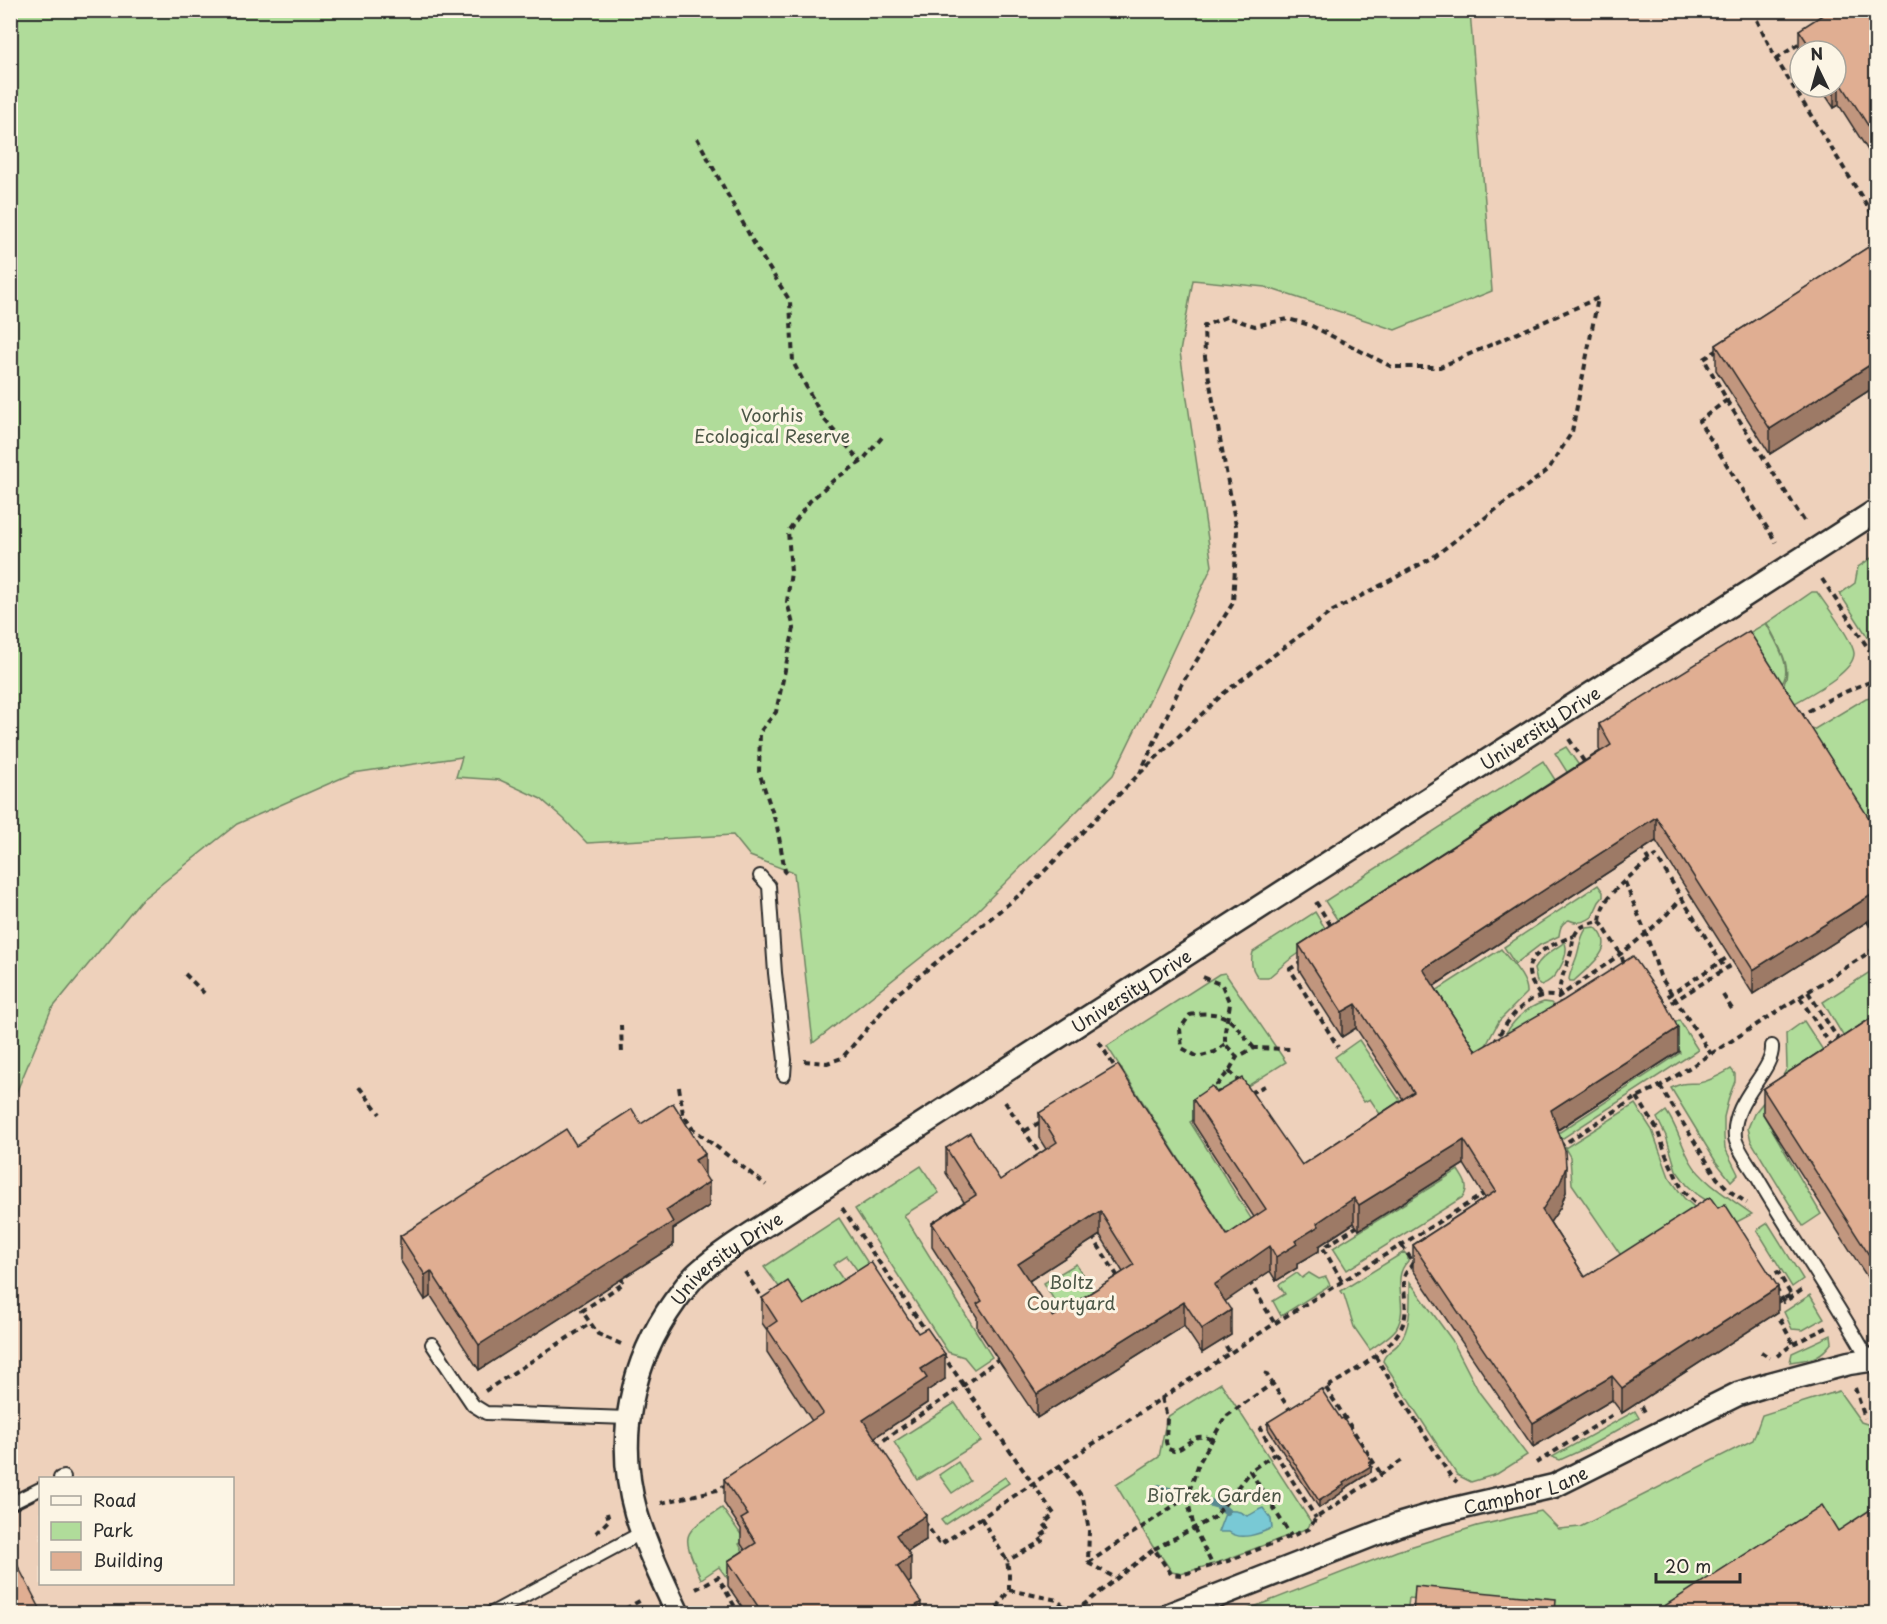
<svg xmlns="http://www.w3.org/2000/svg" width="1887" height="1624" font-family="'Playpen Sans',sans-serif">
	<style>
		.built { fill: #eed1bb; fill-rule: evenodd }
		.green { fill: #b0dc9a; stroke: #6e8462; stroke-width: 1.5 }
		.water { fill: #79c9d5; stroke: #5a8a91; stroke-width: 1.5 }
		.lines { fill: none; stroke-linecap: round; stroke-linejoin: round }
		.stream { stroke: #5a8a91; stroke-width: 8 }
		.lane-casing { stroke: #2b2b2b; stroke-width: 16 }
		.street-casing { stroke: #2b2b2b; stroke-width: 27 }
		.path { stroke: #2b2b2b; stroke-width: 4; stroke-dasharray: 6 4.5; stroke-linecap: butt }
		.lane { stroke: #fcf5e5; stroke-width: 12 }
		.street { stroke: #fcf5e5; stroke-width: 22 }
		.path-bridge { stroke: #2b2b2b; stroke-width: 4; stroke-dasharray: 6 4.5; stroke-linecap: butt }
		.wall { fill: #c1967e; stroke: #2b2b2b; stroke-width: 1.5; fill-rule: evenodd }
		.shaded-wall { fill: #9d7a66; stroke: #2b2b2b; stroke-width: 1.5 }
		.building { fill: #e0ae92; stroke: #2b2b2b; stroke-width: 1.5; fill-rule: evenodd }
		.labels { text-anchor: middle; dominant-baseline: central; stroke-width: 6; stroke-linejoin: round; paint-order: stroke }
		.park-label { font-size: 18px; fill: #4c5747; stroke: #fcf5e5 }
		.street-label { font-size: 18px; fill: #2b2b2b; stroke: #fcf5e5 }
	</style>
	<rect width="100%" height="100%" fill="#f4e0cc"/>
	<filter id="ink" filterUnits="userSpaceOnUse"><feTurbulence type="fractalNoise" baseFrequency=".0167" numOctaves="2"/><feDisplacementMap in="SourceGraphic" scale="12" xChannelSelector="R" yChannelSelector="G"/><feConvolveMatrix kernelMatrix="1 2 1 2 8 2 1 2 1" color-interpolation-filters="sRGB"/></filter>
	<g filter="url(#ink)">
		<!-- built -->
		<path class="built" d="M11,11H1876V1613H11ZM1800,51H1836V87H1800ZM40,1478H232V1584H40Z"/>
		<!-- green -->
		<g class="green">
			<path d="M11,10L1470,11L1492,291L1395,330L1265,287L1193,280L1180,352L1212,566L1156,687L1113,775L967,921L813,1043L794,873L750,856L733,835L587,843L564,819L541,799L500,780L456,777L462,757L353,773L237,824L140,901L51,1010L11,1105Z"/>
			<path d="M1876,555V650L1840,594L1855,583L1858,567Z"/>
			<path d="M1812,592H1817C1826,605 1853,640 1854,653C1855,673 1806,696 1790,706L1779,689C1799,674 1775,640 1767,623Z"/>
			<path d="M1766,623C1774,639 1798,673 1778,687L1744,636Z"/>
			<path d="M1876,696V851L1803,736L1866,698Z"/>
			<path d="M1566,747L1604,801L1348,936L1325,901L1543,761L1559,786L1571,778L1555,753Z"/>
			<path d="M1598,885L1603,892V897L1599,902L1592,917C1585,922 1577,924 1569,920C1561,923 1560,928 1559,936L1540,945L1515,964L1504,947Z"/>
			<path d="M1315,912L1328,933L1288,961L1268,978H1259C1251,970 1250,962 1253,952Z"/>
			<path d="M1595,927C1619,948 1589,966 1574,981H1570L1569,979C1570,972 1573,967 1575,961C1580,950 1579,937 1587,928Z"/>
			<path d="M1565,942C1570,957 1555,981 1541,985L1537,982L1534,969C1541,957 1553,950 1565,942Z"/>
			<path d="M1501,949C1510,961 1528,978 1527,993L1499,1021L1484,1049L1472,1065L1428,996Z"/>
			<path d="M1876,968V1040L1854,1054L1823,1002Z"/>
			<path d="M1225,973L1286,1062L1190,1122L1261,1234L1239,1253L1107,1046L1219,974Z"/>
			<path d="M1544,1002L1551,1003L1554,1006L1555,1016L1485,1068C1501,1042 1513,1011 1544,1002Z"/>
			<path d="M1679,1020L1698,1050L1531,1159L1528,1153L1680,1053L1667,1029Z"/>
			<path d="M1804,1021L1834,1067L1763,1114L1821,1214L1803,1226L1751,1141L1748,1128L1754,1114L1780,1081L1787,1068L1786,1034Z"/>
			<path d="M1359,1040L1410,1115L1390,1129L1370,1099L1364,1102L1335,1057Z"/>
			<path d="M1731,1069L1735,1074V1081L1729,1097L1724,1117V1137L1725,1148L1738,1174L1731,1181L1716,1162L1671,1088C1684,1082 1686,1084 1699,1083C1710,1081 1722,1074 1731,1069Z"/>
			<path d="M1635,1104L1652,1130L1669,1177L1684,1198L1708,1219L1631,1270L1572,1184L1570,1157L1565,1148Z"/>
			<path d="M1666,1111C1678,1128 1681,1145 1691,1162C1702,1182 1733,1200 1752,1214L1731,1225L1717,1207L1698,1195L1687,1185L1676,1170L1666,1136L1657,1118Z"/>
			<path d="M921,1166L939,1193L904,1215L992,1357L974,1369L964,1357L948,1352L855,1209Z"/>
			<path d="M1458,1170C1464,1180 1470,1186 1463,1197L1347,1270L1333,1248Z"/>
			<path d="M839,1218L873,1271L863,1278L847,1256L833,1265L852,1293L805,1321L764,1267Z"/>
			<path d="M1768,1223L1803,1279L1792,1287L1757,1230Z"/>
			<path d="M1404,1252L1408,1256V1261C1389,1280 1411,1306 1396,1329C1390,1337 1378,1344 1370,1350L1354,1327L1344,1295L1341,1291Z"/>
			<path d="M1076,1264L1098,1299L1065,1319L1044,1283Z"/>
			<path d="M1297,1273L1302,1278L1309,1273L1319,1279L1326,1277L1330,1285L1281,1316L1273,1301L1285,1294L1279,1285Z"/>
			<path d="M1410,1282L1452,1340L1479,1392L1527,1455L1497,1474L1471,1482L1457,1475L1383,1361C1385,1352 1394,1350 1399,1343C1412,1327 1410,1302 1410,1282Z"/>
			<path d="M1810,1295L1824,1318L1803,1330L1792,1329L1784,1312Z"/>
			<path d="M1831,1335L1832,1342C1820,1359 1810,1359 1790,1362L1792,1353Z"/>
			<path d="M1221,1383L1311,1522L1308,1528L1225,1560L1181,1574L1172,1572L1155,1547H1153L1116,1485L1159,1457L1167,1417Z"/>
			<path d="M1839,1391L1861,1422L1876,1427V1524L1675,1613H1564L1563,1610L1409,1598L1407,1613L1236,1614L1397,1551L1477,1526L1541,1511L1559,1529L1580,1527L1753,1440L1762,1415Z"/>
			<path d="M955,1403L981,1441L918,1480L894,1442Z"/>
			<path d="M1635,1411L1639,1418L1586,1448L1560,1460L1552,1457Z"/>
			<path d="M958,1462L970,1481L952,1493L939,1475Z"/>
			<path d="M1005,1477L1009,1483L945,1525L941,1520Z"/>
			<path d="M722,1508L745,1540L739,1544L752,1568L730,1582L719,1567L701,1579C681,1533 680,1535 722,1508Z"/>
		</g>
		<!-- water -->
		<path class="water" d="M1263,1508L1271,1519L1272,1528C1259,1534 1241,1541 1229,1532H1218L1226,1511C1234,1510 1241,1511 1247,1516C1254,1514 1256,1510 1263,1508Z"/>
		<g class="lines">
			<!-- stream -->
			<path class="stream" d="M1159,1488L1218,1505L1226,1511"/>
			<defs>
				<g id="lane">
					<path d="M760,876L769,886L775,973L785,1060L784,1075"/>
					<path d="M1772,1046C1774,1072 1731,1100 1735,1137C1736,1147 1751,1167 1757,1177C1793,1239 1834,1297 1869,1360"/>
					<path d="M432,1344L473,1405L486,1413L628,1418"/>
					<path d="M60,1478L64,1477"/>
					<path d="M10,1504L40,1489"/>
					<path d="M490,1614L643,1532"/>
				</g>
				<g id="street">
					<path id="s1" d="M678,1614C663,1581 646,1547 636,1513C615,1439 631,1362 675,1301C682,1292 689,1281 698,1273C723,1250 755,1232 784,1213L1876,511"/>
					<path id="s2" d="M1171,1614L1398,1525L1442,1512L1554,1486L1738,1394L1770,1384L1849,1363L1876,1359"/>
				</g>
			</defs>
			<!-- lane casing -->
			<use href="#lane" class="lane-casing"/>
			<!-- street casing -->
			<use href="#street" class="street-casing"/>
			<!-- path -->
			<g class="path">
				<path d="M1757,20L1776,59L1876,220"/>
				<path d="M1776,59L1803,41"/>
				<path d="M697,138L757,249L790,301L793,362L823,418L861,462"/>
				<path d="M1718,350L1704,359L1727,400L1699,421L1776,542"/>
				<path d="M1727,401L1806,524"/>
				<path d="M1822,579L1876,660"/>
				<path d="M1799,717C1824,701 1849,689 1876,680"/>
				<path d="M1569,739L1587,766"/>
				<path d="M1641,847L1649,861"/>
				<path d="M783,873L785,871L777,826L759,772L760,732L776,712L794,628L787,602L791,572L788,531L810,501L835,479L861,462L884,435"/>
				<path d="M1625,882L1646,934L1660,976L1711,1054"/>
				<path d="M1316,902L1333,929"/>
				<path d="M1600,921L1620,953L1625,965"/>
				<path d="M1868,921L1876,936"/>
				<path d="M1303,961L1290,969L1338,1047"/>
				<path d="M185,974L207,996"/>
				<path d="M1203,977L1222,985L1230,1004L1225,1031V1044L1237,1057"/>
				<path d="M1808,992L1840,1042"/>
				<path d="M1540,995C1535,988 1528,978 1529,969C1529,952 1561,941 1574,936"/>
				<path d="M1723,995L1732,1009"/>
				<path d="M1800,998L1832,1047"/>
				<path d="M1562,1007C1554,987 1566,971 1571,952C1573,944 1572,937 1578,930C1584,924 1592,923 1600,921C1601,915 1602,908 1605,903C1614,887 1641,867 1656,856L1725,969"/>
				<path d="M1663,1008L1733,964"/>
				<path d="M621,1025L622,1055"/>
				<path d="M1099,1042L1116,1069"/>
				<path d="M1494,1043C1508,1020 1527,989 1558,997C1602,968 1647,938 1682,898"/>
				<path d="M1225,1044L1215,1052L1198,1057L1182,1048L1180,1029L1190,1015C1229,1009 1232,1022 1254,1048"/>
				<path d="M804,1061L827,1063L842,1058L897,994L1028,888L1140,773L1224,693L1331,612L1432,558L1548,470L1572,432L1598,298L1440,367H1392L1310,325L1288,319L1255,326L1226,317L1204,326L1205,357L1237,531L1233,603L1181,685L1140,773"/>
				<path d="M1229,1071L1241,1084"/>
				<path d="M1660,1086L1717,1178L1731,1192L1747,1203"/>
				<path d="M359,1087L380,1114"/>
				<path d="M679,1087L683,1114L692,1128L766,1185"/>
				<path d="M1250,1093L1265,1086"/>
				<path d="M1220,1096L1217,1085L1229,1071L1237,1057L1254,1048L1290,1049"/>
				<path d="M1637,1097L1657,1129L1666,1155L1683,1191L1699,1207"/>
				<path d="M1005,1102L1041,1156"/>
				<path d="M1025,1131L1042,1121"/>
				<path d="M1559,1147L1637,1097L1660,1086L1711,1054L1876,948"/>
				<path d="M842,1208L926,1331"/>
				<path d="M1092,1236L1120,1280"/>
				<path d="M745,1272L764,1301"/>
				<path d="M620,1277L624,1283L582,1311L598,1334L621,1344"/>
				<path d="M1771,1279L1769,1277L1778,1272L1791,1295"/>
				<path d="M1249,1281L1275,1324"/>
				<path d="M1342,1281L1323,1248L1361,1224"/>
				<path d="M1776,1288L1784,1302L1805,1288"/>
				<path d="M1793,1344L1828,1327"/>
				<path d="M1226,1346L1230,1353"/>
				<path d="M1761,1352L1770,1358"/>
				<path d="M942,1354L1054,1514L1044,1524L1049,1530L1039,1537L1042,1541L1007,1561"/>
				<path d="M1375,1356L1451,1477L1457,1482"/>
				<path d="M1777,1356L1793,1344L1780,1319"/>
				<path d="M1326,1388L1381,1474"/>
				<path d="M1855,1388L1865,1418"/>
				<path d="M485,1391L591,1323"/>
				<path d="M1319,1392C1345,1376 1395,1351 1404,1321C1408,1306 1403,1293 1404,1278C1405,1271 1411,1268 1413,1262L1401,1244"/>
				<path d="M1637,1397L1646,1414"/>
				<path d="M1162,1398L1167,1417L1166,1442L1168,1449L1174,1451C1191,1446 1191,1431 1211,1439"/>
				<path d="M1272,1422L1260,1429L1316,1518"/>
				<path d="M875,1446L964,1385L1001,1357"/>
				<path d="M1276,1453L1250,1471L1291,1536"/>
				<path d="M1536,1463L1616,1413"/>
				<path d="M1059,1465L1083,1498L1089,1531L1088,1562"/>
				<path d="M1187,1497L1194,1528L1213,1566"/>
				<path d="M661,1503L717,1490L726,1485"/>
				<path d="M981,1518L1007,1561L1009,1573V1590L993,1614"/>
				<path d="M924,1521L940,1545L1283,1318L1487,1192"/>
				<path d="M596,1533L609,1520L607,1513"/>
				<path d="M1154,1549L1215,1517L1250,1471"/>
				<path d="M1088,1563L1187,1497L1199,1463L1225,1417L1273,1383"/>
				<path d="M1088,1563L1116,1578"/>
				<path d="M696,1589L718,1577L739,1614"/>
				<path d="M1009,1590L1057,1600L1072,1614"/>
				<path d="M616,1614L643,1599"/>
				<path d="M1088,1614L1082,1606L1154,1549L1171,1574L1181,1575L1231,1560L1309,1529L1316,1518L1404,1459"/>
			</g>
			<!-- lane -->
			<use href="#lane" class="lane"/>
			<!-- street -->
			<use href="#street" class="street"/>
			<!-- path-bridge -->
			<g class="path-bridge">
				<path d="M1659,1002L1728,957"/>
				<path d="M1775,1303L1791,1295"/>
				<path d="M1265,1372L1291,1412"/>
			</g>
		</g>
		<!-- wall -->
		<g class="wall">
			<path d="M1876,10V163L1839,105L1834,108L1820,87H1836V51H1800V56L1799,55V30Z"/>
			<path d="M1876,242V386L1770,454L1716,370V345Z"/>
			<path d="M1599,724L1876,829V916L1753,994L1656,841L1434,986L1476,1051L1678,1052L1558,1130L1566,1192L1560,1208L1550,1222L1585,1277L1778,1312L1622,1413L1612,1400L1533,1447L1413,1270V1245L1485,1198L1464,1164L1359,1230L1354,1223L1319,1246V1251L1297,1264V1268L1276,1281L1270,1271L1225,1301L1231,1335L1202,1353L1184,1326L1037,1418L977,1328V1317L932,1247V1223L964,1202L946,1173V1148L1000,1180L1046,1149L1039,1138V1113L1227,1235L1254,1217L1193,1123V1099L1217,1093L1302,1165L1403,1099L1356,1028L1342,1037L1299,970V945L1600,751L1599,749ZM1100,1235L1123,1272L1053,1317L1029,1281Z"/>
			<path d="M1876,1015V1291L1763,1114V1089Z"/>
			<path d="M641,1124L705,1176L709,1206L673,1229V1246L479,1370L431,1296L425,1300L400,1260V1236L576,1145Z"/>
			<path d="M762,1298L804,1305L945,1379L927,1391V1403L874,1437L926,1540L908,1552L911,1581L908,1583L921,1614H747L728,1586V1561L745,1550L741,1544V1529L724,1503V1479L812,1421L767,1352V1330L762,1323Z"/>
			<path d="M1268,1422L1372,1467L1371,1468V1472L1344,1489V1491L1319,1508L1268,1429Z"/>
		</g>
		<!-- shaded-wall -->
		<g class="shaded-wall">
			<path d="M1839,80V105L1834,108V87H1836V82Z"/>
			<path d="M1876,361V386L1770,454V429Z"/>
			<path d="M1656,817V841L1423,993V969Z"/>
			<path d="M1876,892V916L1753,994V970Z"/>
			<path d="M1356,1004V1028L1342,1037V1012Z"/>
			<path d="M1678,1028V1052L1551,1134V1110Z"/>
			<path d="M1464,1140V1164L1359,1230V1205Z"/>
			<path d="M705,1154V1179L695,1160Z"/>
			<path d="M1566,1167V1192L1560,1208L1542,1234V1210Z"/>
			<path d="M709,1182V1206L673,1229V1246L479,1370V1345L666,1210Z"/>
			<path d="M1354,1198V1223L1319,1246V1251L1297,1264V1268L1276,1281V1257L1317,1223Z"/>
			<path d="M1100,1211V1235L1018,1288V1264Z"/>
			<path d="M1270,1246V1271L1214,1309V1285Z"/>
			<path d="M431,1271V1296L425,1300V1275Z"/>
			<path d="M1778,1287V1312L1622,1413V1388Z"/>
			<path d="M1184,1302V1326L1037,1418V1394Z"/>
			<path d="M1231,1310V1335L1202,1353V1329Z"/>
			<path d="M945,1354V1379L927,1391V1403L863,1445V1420L921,1369Z"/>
			<path d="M1612,1376V1400L1533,1447V1423Z"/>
			<path d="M1372,1461L1371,1472L1344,1489V1491L1319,1508V1501Z"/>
			<path d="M926,1515V1540L896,1559V1535Z"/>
			<path d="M911,1557V1581L897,1591V1566Z"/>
			<path d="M921,1602V1614H903Z"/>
		</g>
		<!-- building -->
		<g class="building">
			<path d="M1830,10H1876V138L1839,80L1836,82V51H1813L1799,30Z"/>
			<path d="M1876,242V361L1770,429L1716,345Z"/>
			<path d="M1749,631L1876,829V892L1753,970L1656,817L1423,969L1476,1051L1564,1000L1633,956L1664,1001L1678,1028L1551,1110L1565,1151L1566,1167L1560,1183L1542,1210L1585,1277L1710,1197L1718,1208L1725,1204L1778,1287L1622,1388L1612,1376L1533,1423L1413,1245L1496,1191L1464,1140L1359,1205L1354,1198L1317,1223L1319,1226L1295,1241L1297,1244L1276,1257L1270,1246L1214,1285L1231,1310L1202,1329L1184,1302L1037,1394L977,1304L982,1301L932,1223L976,1195L946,1148L970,1133L1000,1180L1057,1142L1039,1113L1118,1065L1227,1235L1266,1209L1193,1099L1212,1086L1217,1093L1242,1078L1302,1165L1414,1092L1356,1004L1342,1012L1299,945L1611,745L1599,724ZM1100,1211L1134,1265L1053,1317L1018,1264Z"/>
			<path d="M1876,1015V1266L1763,1089Z"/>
			<path d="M673,1103L705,1154L695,1160L709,1182L666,1210L673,1222L479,1345L431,1271L425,1275L400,1236L566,1129L576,1145L632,1109L641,1124Z"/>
			<path d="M871,1262L918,1333L927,1328L945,1354L921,1369L927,1378L863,1420L926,1515L896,1535L911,1557L897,1566L921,1602L903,1614H763L728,1561L756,1543L741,1519L748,1515L724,1479L823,1413L767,1328L777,1321L762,1298L788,1281L804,1305Z"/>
			<path d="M1321,1389L1341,1419L1343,1418L1372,1461L1369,1463L1371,1466L1343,1483L1344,1485L1319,1501L1268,1422Z"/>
			<path d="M1822,1505L1838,1531L1876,1506V1614H1652Z"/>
			<path d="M10,1551L43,1614H10Z"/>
			<path d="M1415,1586L1556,1599L1555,1614H1413Z"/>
		</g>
	</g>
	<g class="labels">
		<!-- park labels -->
		<g class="park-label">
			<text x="772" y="414">Voorhis<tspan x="772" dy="21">Ecological Reserve</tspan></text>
			<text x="1071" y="1281">Boltz<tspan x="1071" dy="21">Courtyard</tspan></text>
			<text x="1214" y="1494">BioTrek Garden</text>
		</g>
		<!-- street labels -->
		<g class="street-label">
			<text stroke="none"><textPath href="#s1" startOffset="1372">University Drive</textPath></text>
			<text stroke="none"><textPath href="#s1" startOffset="886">University Drive</textPath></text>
			<text stroke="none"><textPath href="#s1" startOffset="400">University Drive</textPath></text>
			<text stroke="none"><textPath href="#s2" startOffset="376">Camphor Lane</textPath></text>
		</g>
	</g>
	<!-- margin -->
	<rect width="1887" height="1624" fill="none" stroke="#fcf5e5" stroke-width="36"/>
	<rect x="18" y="18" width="1851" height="1588" fill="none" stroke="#2b2b2b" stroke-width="2" filter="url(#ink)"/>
	<!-- legend -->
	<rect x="39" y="1477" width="195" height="108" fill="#fcf5e5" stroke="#a8a49b" stroke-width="1.5"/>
	<rect x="51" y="1496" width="30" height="9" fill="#fcf5e5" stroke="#a8a49b" stroke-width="1.5"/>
	<text x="93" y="1507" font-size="18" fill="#2b2b2b">Road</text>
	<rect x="51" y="1522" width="30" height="18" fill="#b0dc9a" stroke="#a8a49b" stroke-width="1.5"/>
	<text x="93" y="1537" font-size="18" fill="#2b2b2b">Park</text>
	<rect x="51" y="1552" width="30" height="18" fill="#e0ae92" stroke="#a8a49b" stroke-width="1.5"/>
	<text x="93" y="1567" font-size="18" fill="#2b2b2b">Building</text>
	<!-- north arrow -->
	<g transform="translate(1818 69) rotate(355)"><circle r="28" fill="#fcf5e5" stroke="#a8a49b" stroke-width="1.5"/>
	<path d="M0-4.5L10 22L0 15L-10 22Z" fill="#2b2b2b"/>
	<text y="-9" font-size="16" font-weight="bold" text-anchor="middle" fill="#2b2b2b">N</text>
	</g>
	<!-- scale -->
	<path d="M1656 1573v9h84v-9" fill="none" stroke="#2b2b2b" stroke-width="3"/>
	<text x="1665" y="1573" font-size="18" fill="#2b2b2b" stroke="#fcf5e5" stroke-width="4.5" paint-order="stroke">20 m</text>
</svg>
